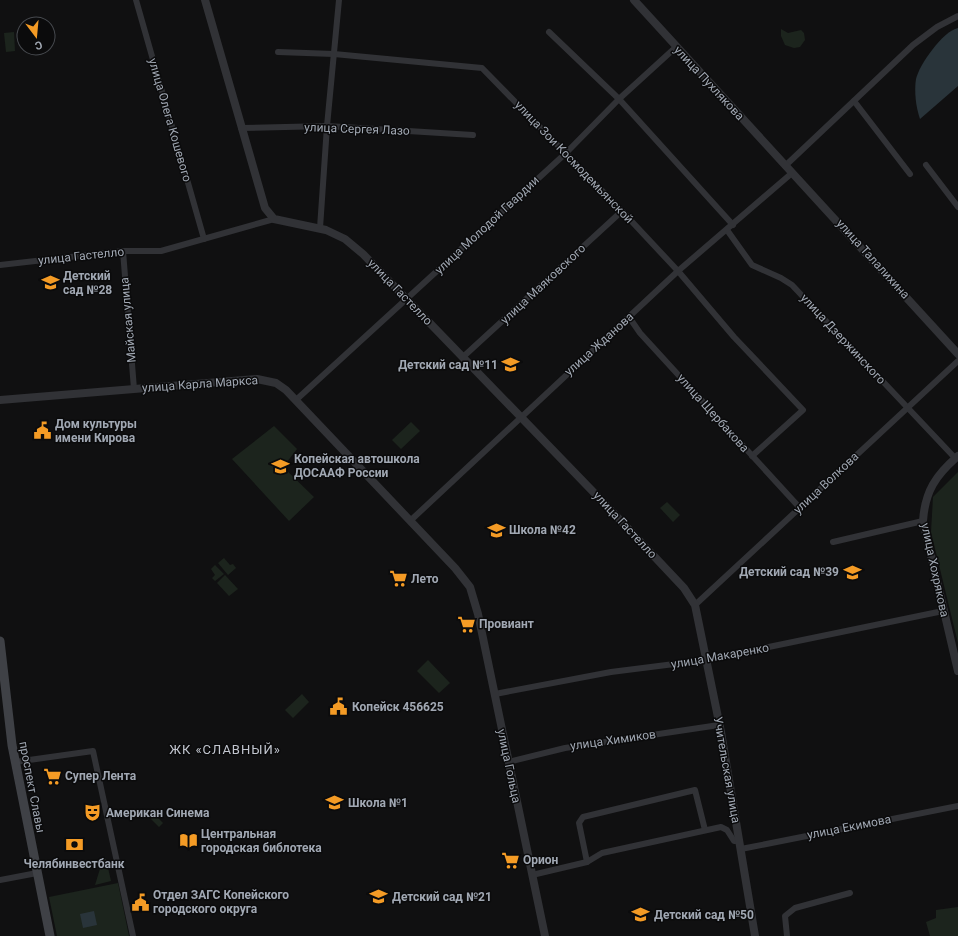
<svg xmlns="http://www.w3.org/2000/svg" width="958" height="936" font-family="Roboto,sans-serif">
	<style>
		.green { fill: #1c241d }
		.water { fill: #29343a }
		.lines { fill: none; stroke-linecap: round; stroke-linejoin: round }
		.minor { stroke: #313236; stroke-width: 6 }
		.tertiary { stroke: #313236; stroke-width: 8 }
		.secondary { stroke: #3f4146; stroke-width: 9 }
		.labels { text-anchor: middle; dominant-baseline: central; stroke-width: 3; stroke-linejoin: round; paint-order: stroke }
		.street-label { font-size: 12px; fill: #a1a8b3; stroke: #0b0b0c }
		.poi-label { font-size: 12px; font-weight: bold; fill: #a1a8b3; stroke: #0b0b0c; text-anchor: start }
		.neighbourhood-label { font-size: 13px; letter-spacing: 1px; fill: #c2c6cf; stroke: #0b0b0c }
	</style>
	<rect width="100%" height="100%" fill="#101011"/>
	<!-- green -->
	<g class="green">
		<path d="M781,29L788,33L801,30L804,33L805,40L800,47L794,48L785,45L781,36Z"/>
		<path d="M14,32L15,51L6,52L4,33Z"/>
		<path d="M411,422L420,431L401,449L392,440Z"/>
		<path d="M274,426L297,449L283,467L314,497L289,521L232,459Z"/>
		<path d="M958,472V643L931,532L933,497Z"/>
		<path d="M667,502L680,515L673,522L660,508Z"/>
		<path d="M224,558L230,565L233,564L236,568L228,575L218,563Z"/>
		<path d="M215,565L224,574L215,581L212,578L215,575L211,569Z"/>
		<path d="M225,575L238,589L229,596L217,583Z"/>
		<path d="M428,660L450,683L439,693L417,671Z"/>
		<path d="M302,694L309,702L293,718L285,710Z"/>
		<path d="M155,815L163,823L159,827L151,819Z"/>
		<path d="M103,859H106L111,881L95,885Z"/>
		<path d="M118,883L129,936H57L49,897Z"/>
		<path d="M958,907V936H930L926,922L936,918V910Z"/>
	</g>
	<!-- water -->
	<g class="water">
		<path d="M958,28V86L920,119C916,108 914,91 916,79C919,65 943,31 958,28Z"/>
		<path d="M94,911L97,925L83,928L80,914Z"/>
	</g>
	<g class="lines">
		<!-- minor -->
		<g class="minor">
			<path d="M136,0L204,239"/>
			<path d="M549,32L619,99L733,225"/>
			<path d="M278,52L334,54L482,68L622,211L678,271L734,337L803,410L752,456"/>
			<path d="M854,101L910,174"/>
			<path d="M241,128L327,126L473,135"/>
			<path d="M926,165L958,207"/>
			<path d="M785,166L913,45L937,27L958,16"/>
			<path d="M320,228L327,126L339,0"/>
			<path d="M727,230L752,265L781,278L792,285L955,458"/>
			<path d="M123,251L134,389"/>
			<path d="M0,265L123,251H161L274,219"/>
			<path d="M629,317L640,333L800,508"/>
			<path d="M463,357L622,211"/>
			<path d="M296,400L566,153L619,99L676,47"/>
			<path d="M410,521L678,271L792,173"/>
			<path d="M833,542L923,521"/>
			<path d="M695,605L958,361"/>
			<path d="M495,694L611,672L706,660L943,611"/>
			<path d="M15,762L93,751L133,936"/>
			<path d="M508,762L565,748L719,725"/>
			<path d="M741,849L958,806"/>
			<path d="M587,862L579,823L583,817L695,790L705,830"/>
			<path d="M532,875L587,862L602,853L721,827L727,830L734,841H740"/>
			<path d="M0,880L37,873"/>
			<path d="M787,936L785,916L795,908L850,893"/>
		</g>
		<!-- tertiary -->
		<g class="tertiary">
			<path d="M205,0L265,208L274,219L326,230L345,239L363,254L603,502L684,588L695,605L721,732L755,936"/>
			<path d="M634,0L958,354"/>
			<path d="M0,400L257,379L276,383L286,390L455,568L470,587L478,614L545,936"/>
			<path d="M958,456C936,475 925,491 923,521L958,671"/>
		</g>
		<!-- secondary -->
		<path class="secondary" d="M0,641L12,745L50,936"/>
	</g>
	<!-- icons -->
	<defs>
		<symbol id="school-bare" viewBox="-9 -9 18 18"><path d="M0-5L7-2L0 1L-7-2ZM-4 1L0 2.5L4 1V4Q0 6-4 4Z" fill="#f49b25" stroke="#0b0b0c" stroke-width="2.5" paint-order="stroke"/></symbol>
		<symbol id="civic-bare" viewBox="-9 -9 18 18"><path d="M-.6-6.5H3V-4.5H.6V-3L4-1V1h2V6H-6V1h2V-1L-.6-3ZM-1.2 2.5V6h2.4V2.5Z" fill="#f49b25" stroke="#0b0b0c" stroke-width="2.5" paint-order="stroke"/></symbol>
		<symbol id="university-bare" viewBox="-9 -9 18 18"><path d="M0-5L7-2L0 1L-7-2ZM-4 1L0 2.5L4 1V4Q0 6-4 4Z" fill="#f49b25" stroke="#0b0b0c" stroke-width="2.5" paint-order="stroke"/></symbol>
		<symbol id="supermarket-bare" viewBox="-9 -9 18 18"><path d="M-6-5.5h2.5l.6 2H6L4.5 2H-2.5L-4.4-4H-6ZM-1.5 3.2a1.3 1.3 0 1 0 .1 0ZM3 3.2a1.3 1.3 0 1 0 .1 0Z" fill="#f49b25" stroke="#0b0b0c" stroke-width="2.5" paint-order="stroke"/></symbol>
		<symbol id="theatre-bare" viewBox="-9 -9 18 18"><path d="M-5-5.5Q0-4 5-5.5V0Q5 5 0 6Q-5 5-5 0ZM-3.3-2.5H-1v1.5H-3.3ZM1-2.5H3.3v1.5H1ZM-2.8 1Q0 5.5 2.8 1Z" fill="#f49b25" stroke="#0b0b0c" stroke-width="2.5" paint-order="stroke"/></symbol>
		<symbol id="library-bare" viewBox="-9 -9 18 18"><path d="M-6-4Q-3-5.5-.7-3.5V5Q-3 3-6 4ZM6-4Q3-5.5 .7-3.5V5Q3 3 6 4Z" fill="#f49b25" stroke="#0b0b0c" stroke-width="2.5" paint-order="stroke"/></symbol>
		<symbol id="bank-bare" viewBox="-9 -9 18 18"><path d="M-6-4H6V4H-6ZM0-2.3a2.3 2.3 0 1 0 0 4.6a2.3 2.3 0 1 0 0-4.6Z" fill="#f49b25" stroke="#0b0b0c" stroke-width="2.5" paint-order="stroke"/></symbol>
	</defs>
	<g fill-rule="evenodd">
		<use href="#school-bare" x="38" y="270" width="25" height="25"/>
		<use href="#school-bare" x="498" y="352" width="25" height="25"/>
		<use href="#civic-bare" x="30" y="418" width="25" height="25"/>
		<use href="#university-bare" x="268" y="454" width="25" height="25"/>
		<use href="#school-bare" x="484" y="518" width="25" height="25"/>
		<use href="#school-bare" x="840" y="560" width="25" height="25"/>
		<use href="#supermarket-bare" x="386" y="566" width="25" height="25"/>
		<use href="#supermarket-bare" x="454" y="612" width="25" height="25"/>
		<use href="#civic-bare" x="326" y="694" width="25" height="25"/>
		<use href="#supermarket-bare" x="40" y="764" width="25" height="25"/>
		<use href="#school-bare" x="322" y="790" width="25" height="25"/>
		<use href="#theatre-bare" x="80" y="800" width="25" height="25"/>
		<use href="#library-bare" x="176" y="828" width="25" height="25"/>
		<use href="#bank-bare" x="62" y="832" width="25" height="25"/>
		<use href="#supermarket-bare" x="498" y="848" width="25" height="25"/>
		<use href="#school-bare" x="366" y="884" width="25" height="25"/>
		<use href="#civic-bare" x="128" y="890" width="25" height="25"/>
		<use href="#school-bare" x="628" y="902" width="25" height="25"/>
	</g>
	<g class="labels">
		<!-- street labels -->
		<g class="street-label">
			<text transform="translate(709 83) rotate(47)">улица Пухлякова</text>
			<text transform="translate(170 120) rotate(74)">улица Олега Кошевого</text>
			<text transform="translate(357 129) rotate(2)">улица Сергея Лазо</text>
			<text transform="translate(574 162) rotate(46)">улица Зои Космодемьянской</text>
			<text transform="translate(487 225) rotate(-43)">улица Молодой Гвардии</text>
			<text transform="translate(81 256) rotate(-6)">улица Гастелло</text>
			<text transform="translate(873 259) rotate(48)">улица Талалихина</text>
			<text transform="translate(543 284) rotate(-43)">улица Маяковского</text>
			<text transform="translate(400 292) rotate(46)">улица Гастелло</text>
			<text transform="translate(128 320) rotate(-95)">Майская улица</text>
			<text transform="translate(843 339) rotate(47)">улица Дзержинского</text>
			<text transform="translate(599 344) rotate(-42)">улица Жданова</text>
			<text transform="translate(200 384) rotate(-4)">улица Карла Маркса</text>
			<text transform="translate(713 413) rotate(48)">улица Щербакова</text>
			<text transform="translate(826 483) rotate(-43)">улица Волкова</text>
			<text transform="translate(625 525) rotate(47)">улица Гастелло</text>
			<text transform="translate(935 570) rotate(78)">улица Хохрякова</text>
			<text transform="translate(720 656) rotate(-10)">улица Макаренко</text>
			<text transform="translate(613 740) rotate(-8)">улица Химиков</text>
			<text transform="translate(509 766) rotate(78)">улица Гольца</text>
			<text transform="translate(727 770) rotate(80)">Учительская улица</text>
			<text transform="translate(32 787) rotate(79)">проспект Славы</text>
			<text transform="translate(849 827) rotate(-11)">улица Екимова</text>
		</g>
		<!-- poi labels -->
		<g class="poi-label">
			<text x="63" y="276">Детский<tspan x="63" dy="14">сад №28</tspan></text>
			<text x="498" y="365" text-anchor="end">Детский сад №11</text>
			<text x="55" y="424">Дом культуры<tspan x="55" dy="14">имени Кирова</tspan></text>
			<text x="294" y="459">Копейская автошкола<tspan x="294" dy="14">ДОСААФ России</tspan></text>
			<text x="509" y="530">Школа №42</text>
			<text x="839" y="572" text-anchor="end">Детский сад №39</text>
			<text x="411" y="579">Лето</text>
			<text x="479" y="624">Провиант</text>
			<text x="352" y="707">Копейск 456625</text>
			<text x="65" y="776">Супер Лента</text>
			<text x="348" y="803">Школа №1</text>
			<text x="106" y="813">Американ Синема</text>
			<text x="201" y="834">Центральная<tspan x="201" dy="14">городская библотека</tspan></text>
			<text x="523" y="860">Орион</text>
			<text x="74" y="864" text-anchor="middle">Челябинвестбанк</text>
			<text x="153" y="895">Отдел ЗАГС Копейского<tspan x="153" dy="14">городского округа</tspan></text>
			<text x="392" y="897">Детский сад №21</text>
			<text x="654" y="915">Детский сад №50</text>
		</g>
		<!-- neighbourhood labels -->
		<g class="neighbourhood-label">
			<text x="225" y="749">ЖК «СЛАВНЫЙ»</text>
		</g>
	</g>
	<!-- north arrow -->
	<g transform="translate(36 36) rotate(164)"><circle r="19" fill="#0b0b0c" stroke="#474a4f"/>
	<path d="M0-3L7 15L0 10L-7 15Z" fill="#f49b25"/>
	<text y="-6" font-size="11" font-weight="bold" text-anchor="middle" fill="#a1a8b3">С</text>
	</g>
</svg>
